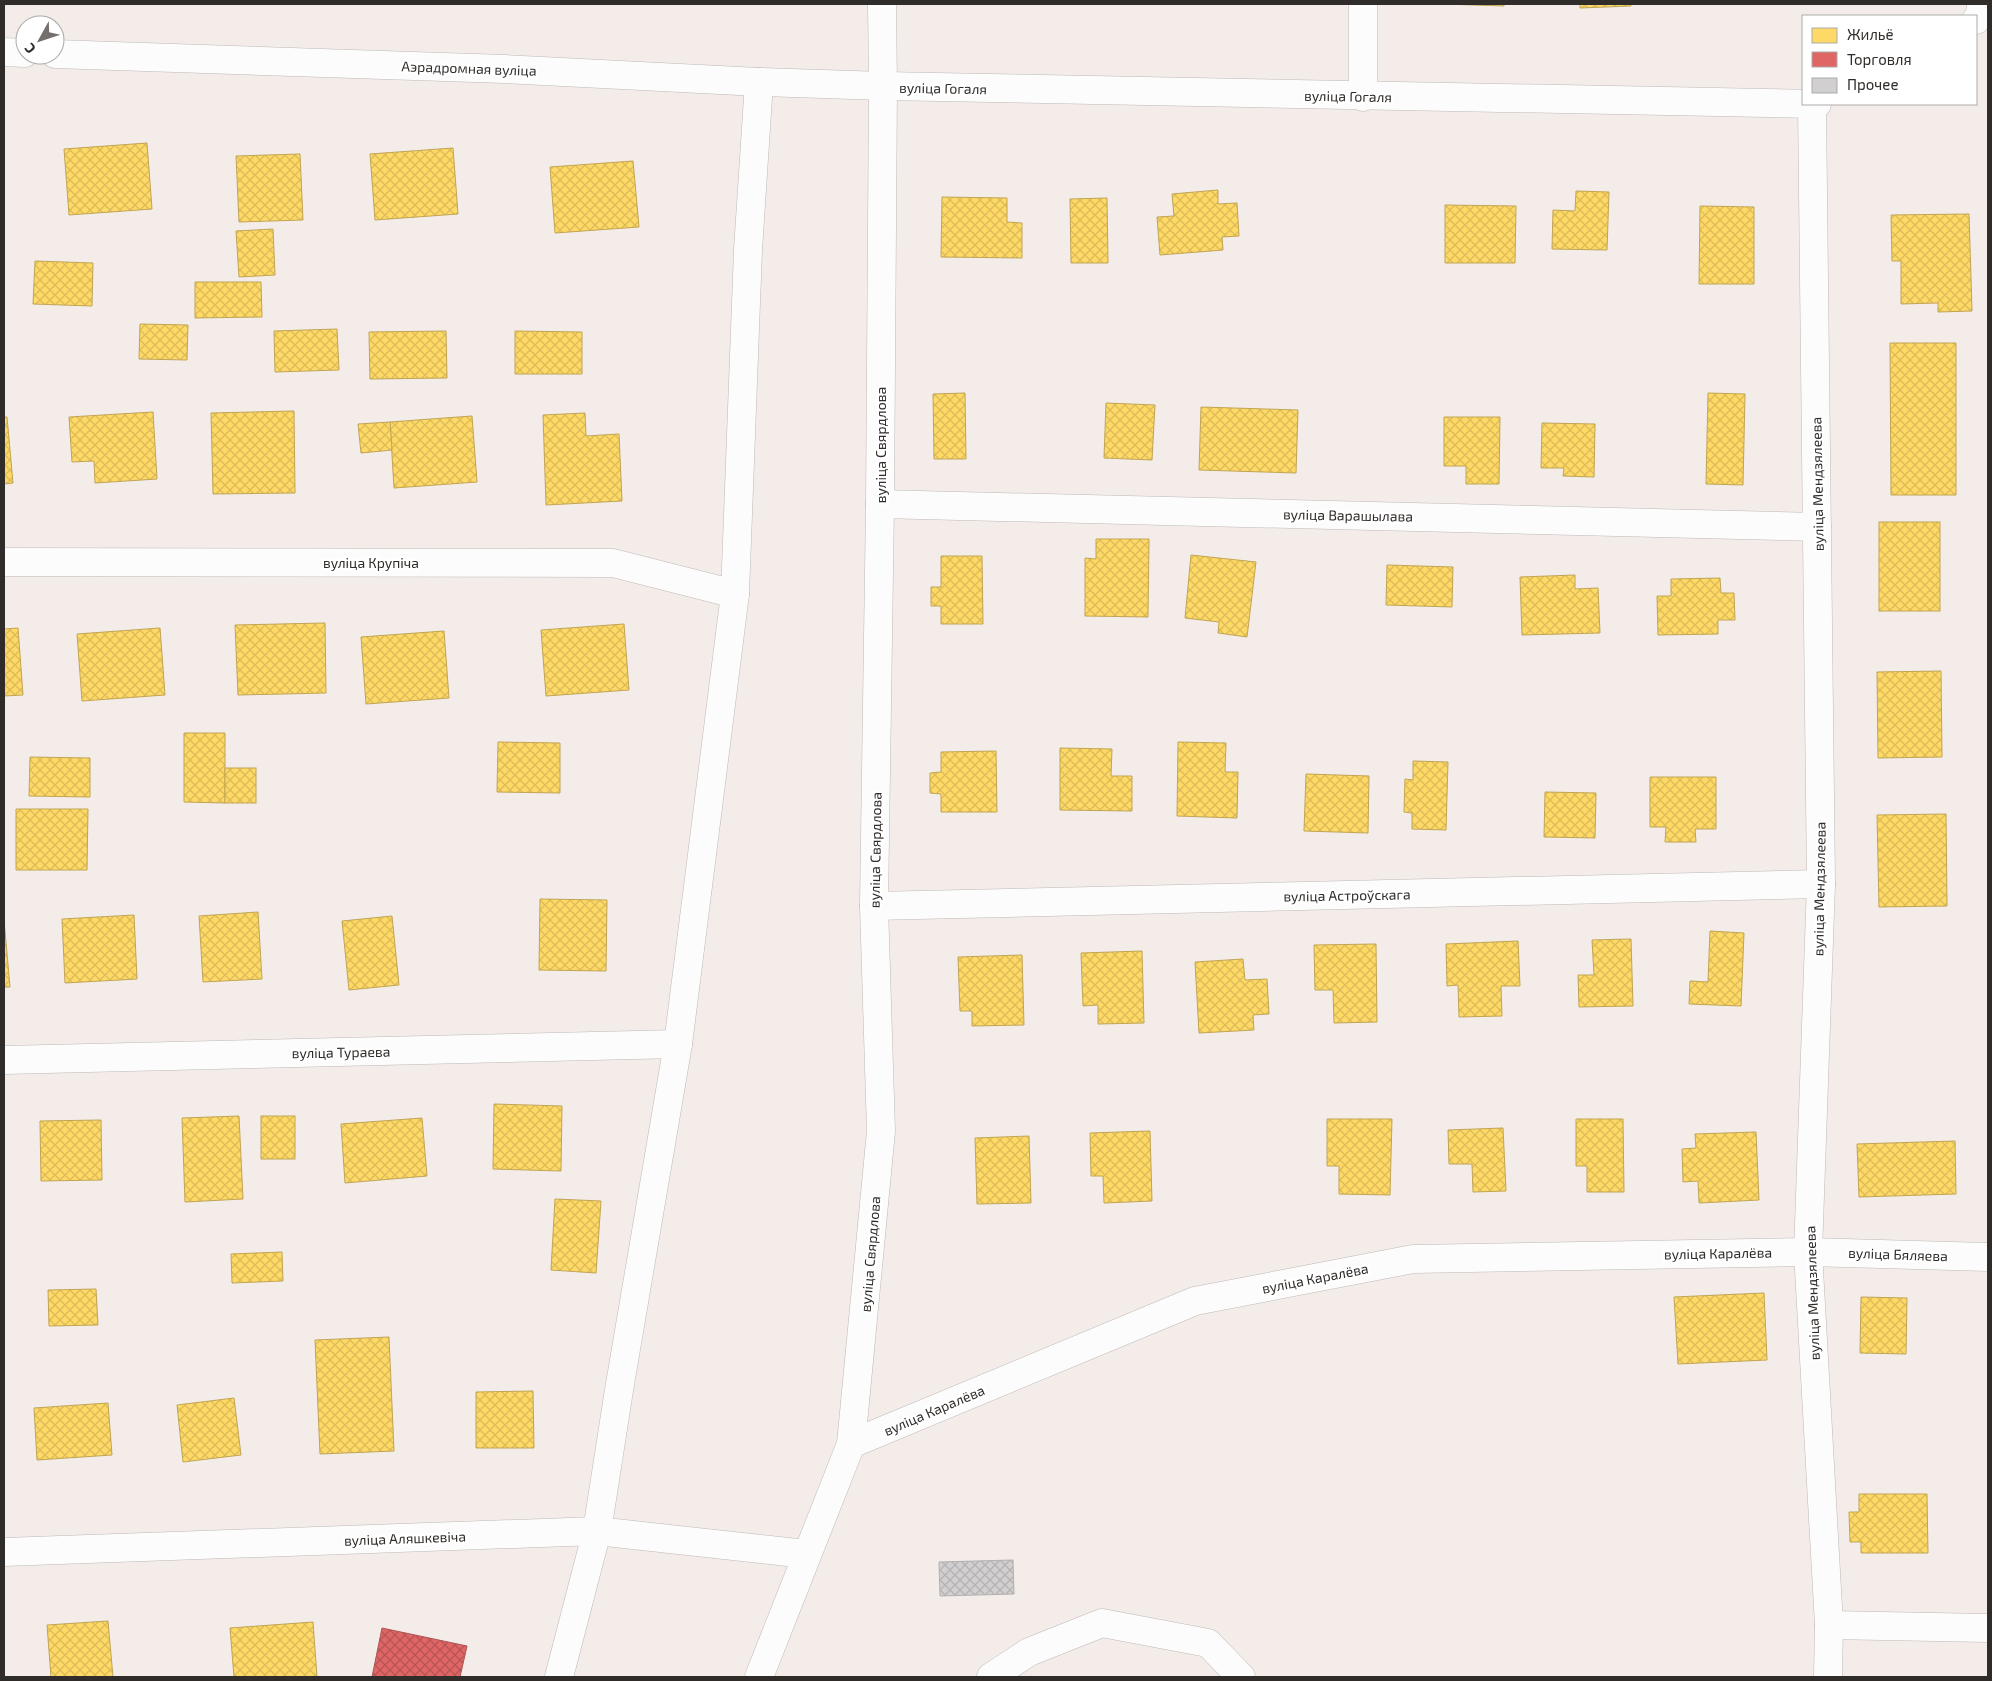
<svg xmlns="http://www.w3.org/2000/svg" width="1992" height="1681" font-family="'Exo 2',sans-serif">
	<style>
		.homes { fill: url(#homes-cross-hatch); stroke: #c1a554 }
		.shops { fill: url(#shops-cross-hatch); stroke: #ab5554 }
		.building { fill: url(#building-cross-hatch); stroke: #b3b0b0 }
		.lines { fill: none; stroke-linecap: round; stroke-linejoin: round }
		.minor-casing { stroke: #beb9b7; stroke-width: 29 }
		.minor { stroke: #fdfcfc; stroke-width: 28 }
		.labels { text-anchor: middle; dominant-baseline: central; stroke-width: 5; stroke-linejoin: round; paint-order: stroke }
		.street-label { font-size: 14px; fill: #302c29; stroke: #fff }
	</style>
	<defs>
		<pattern id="homes-cross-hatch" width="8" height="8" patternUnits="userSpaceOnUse" patternTransform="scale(1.25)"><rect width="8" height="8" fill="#ffd966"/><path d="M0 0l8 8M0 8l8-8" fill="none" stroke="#dbba58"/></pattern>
		<pattern id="shops-cross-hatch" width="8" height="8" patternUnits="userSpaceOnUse" patternTransform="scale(1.25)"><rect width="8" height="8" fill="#e06666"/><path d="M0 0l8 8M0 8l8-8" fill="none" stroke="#b65454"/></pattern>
		<pattern id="building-cross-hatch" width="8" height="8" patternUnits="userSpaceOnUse" patternTransform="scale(1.25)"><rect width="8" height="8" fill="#d1cfd0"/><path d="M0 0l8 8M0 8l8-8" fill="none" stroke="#b4b2b3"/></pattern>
	</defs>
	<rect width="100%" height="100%" fill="#f3ece9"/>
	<!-- homes -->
	<g class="homes">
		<path d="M1442,4H1504V6Z"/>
		<path d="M1580,4H1631V6L1580,8Z"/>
		<path d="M147,143L152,209L69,215L64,149Z"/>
		<path d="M453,148L458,214L375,220L370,154Z"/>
		<path d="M300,154L303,220L239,222L236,156Z"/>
		<path d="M633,161L639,227L555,233L550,167Z"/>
		<path d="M1218,190V204L1237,203L1239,236L1222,237L1223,250L1160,255L1157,217L1174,216L1172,194Z"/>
		<path d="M1576,191L1609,192L1607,250L1552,249L1553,210L1575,211Z"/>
		<path d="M942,197L1007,198V222L1022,223V258L941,257Z"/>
		<path d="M1107,198L1108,263H1071L1070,199Z"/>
		<path d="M1445,205L1516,206L1515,263H1445Z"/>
		<path d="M1700,206L1754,207V284H1699Z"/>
		<path d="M1969,214L1972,311L1938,312V303L1901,304V261H1892L1891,215Z"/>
		<path d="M273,229L275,275L239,277L236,231Z"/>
		<path d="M35,261L93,263L92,306L33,304Z"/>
		<path d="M195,282H261L262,317L195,318Z"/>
		<path d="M140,324L188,325L187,360L139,359Z"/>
		<path d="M337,329L339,370L275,372L274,331Z"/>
		<path d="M446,331L447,378L370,379L369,332Z"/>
		<path d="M515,331L582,332V374H515Z"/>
		<path d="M1890,343H1956V495H1891Z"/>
		<path d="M965,393L966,459H934L933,394Z"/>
		<path d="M1708,393L1745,394L1743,485L1706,484Z"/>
		<path d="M1106,403L1155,405L1152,460L1104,458Z"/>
		<path d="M1201,407L1298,410L1296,473L1199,470Z"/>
		<path d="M294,411L295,493L213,494L211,413Z"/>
		<path d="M153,412L157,479L95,483L94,461L72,462L69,417Z"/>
		<path d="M585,413L586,436L619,434L622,501L546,505L543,415Z"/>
		<path d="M472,416L477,482L394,488L390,422Z"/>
		<path d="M4,417H7L13,483L4,484Z"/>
		<path d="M1444,417H1500L1499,484H1466V466H1444Z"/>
		<path d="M390,422L392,450L361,453L358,424Z"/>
		<path d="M1542,423L1595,424L1594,477L1563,476L1564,468H1541Z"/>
		<rect x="1879" y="522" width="61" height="89"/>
		<path d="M1096,539H1149L1148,617L1085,616V558L1096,559Z"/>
		<path d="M1191,555L1256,562L1247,637L1218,633L1219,622L1185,618Z"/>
		<path d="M941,556H982L983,624H941V606H931V587H941Z"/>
		<path d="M1387,565L1453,567L1452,607L1386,605Z"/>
		<path d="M1575,575V589L1598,588L1600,633L1522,635L1520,577Z"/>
		<path d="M1720,578L1721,593H1734L1735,620H1718V634L1658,635L1657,596H1671V579Z"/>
		<path d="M325,623L326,693L238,695L235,625Z"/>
		<path d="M624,624L629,690L546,696L541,630Z"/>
		<path d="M18,628L23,695L4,696V629Z"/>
		<path d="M160,628L165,695L82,701L77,634Z"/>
		<path d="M444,631L449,698L366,704L361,637Z"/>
		<path d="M1941,671L1942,757L1878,758L1877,672Z"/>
		<path d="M184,733H225V803L184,802Z"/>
		<path d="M498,742L560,743V793L497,792Z"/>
		<path d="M1178,742L1226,743L1225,772H1238L1237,818L1177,816Z"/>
		<path d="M1060,748L1112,749L1111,776H1132V811L1060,810Z"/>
		<path d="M996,751L997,812H941V794L930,793V773L941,772V752Z"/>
		<path d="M30,757L90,758V797L29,796Z"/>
		<path d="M1413,761L1448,762L1446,830L1412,829V813L1404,812L1405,779L1413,780Z"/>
		<rect x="225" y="768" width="31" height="35"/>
		<path d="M1306,774L1369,776L1368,833L1304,831Z"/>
		<path d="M1650,777H1716V829H1695L1696,842H1665L1666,827H1650Z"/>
		<path d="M1545,792L1596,793L1595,838L1544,837Z"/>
		<path d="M16,809H88L87,870H16Z"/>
		<path d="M1946,814L1947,906L1879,907L1877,815Z"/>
		<path d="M540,899L607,900L606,971L539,970Z"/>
		<path d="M258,912L262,979L203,982L199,916Z"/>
		<path d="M134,915L137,979L65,983L62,919Z"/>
		<path d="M392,916L399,985L349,990L342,921Z"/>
		<path d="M4,920L10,987H4Z"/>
		<path d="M1710,931L1744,933L1741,1006L1689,1004L1690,981L1708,982Z"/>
		<path d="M1631,939L1633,1006L1579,1007L1578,975H1594L1592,940Z"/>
		<path d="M1518,941L1520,986H1501L1502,1016L1459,1017L1458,985L1447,986L1446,944Z"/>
		<path d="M1376,944L1377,1022L1334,1023L1333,990H1315L1314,945Z"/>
		<path d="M1142,951L1144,1023L1098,1024V1005L1083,1006L1081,953Z"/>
		<path d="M1022,955L1024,1025L972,1026V1011H960L958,957Z"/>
		<path d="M1243,959L1245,980L1267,979L1269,1014L1253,1015L1254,1030L1199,1033L1195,962Z"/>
		<path d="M494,1104L562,1106L561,1171L493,1169Z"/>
		<path d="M239,1116L243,1199L185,1202L182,1118Z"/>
		<rect x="261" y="1116" width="34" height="43"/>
		<path d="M422,1118L427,1176L345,1183L341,1124Z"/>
		<path d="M1327,1119H1392L1390,1195L1339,1194V1166H1327Z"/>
		<path d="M1576,1119H1623L1624,1192H1587V1166H1576Z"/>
		<path d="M101,1120L102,1180L41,1181L40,1121Z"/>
		<path d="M1503,1128L1506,1191L1473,1192L1472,1164H1449L1448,1130Z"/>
		<path d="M1150,1131L1152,1201L1104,1203L1103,1176H1091L1090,1133Z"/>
		<path d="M1756,1132L1759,1200L1699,1203L1698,1181L1683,1182L1682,1149L1696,1148L1695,1134Z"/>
		<path d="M1029,1136L1031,1203L977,1204L975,1138Z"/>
		<path d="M1955,1141L1956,1194L1859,1197L1857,1144Z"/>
		<path d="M555,1199L601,1201L596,1273L551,1270Z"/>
		<path d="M282,1252L283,1281L232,1283L231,1254Z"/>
		<path d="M96,1289L98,1325L49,1326L48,1290Z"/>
		<path d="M1764,1293L1767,1360L1678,1364L1674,1297Z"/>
		<path d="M1861,1297L1907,1298L1906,1354L1860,1353Z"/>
		<path d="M389,1337L394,1451L320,1454L315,1340Z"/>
		<path d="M533,1391L534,1448H476V1392Z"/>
		<path d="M234,1398L241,1455L183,1462L177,1405Z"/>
		<path d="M108,1403L112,1455L37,1460L34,1408Z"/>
		<path d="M1859,1494H1927L1928,1553H1861V1542H1850L1849,1512H1859Z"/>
		<path d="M108,1621L113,1677H51L47,1625Z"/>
		<path d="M313,1622L317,1677H234L230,1628Z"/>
	</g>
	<!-- shops -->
	<path class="shops" d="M382,1628L467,1646L460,1677H372Z"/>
	<!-- building -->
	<path class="building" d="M1013,1560L1014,1594L940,1596L939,1562Z"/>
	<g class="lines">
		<defs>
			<g id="minor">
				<path d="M1363,4V97"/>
				<path d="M1976,20L1980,15L1981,4"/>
				<path d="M4,52L25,53"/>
				<path d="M55,54L505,69L759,82L883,86L1817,104"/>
				<path d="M1812,105L1821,884L1808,1252L1829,1625L1828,1677"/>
				<path d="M880,504L1817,527"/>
				<path d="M4,562L613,563L735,594"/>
				<path d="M874,906L1821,884"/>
				<path d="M4,1060L678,1044"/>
				<path d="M851,1444L1195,1301L1413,1259L1808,1252L1988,1257"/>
				<path d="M4,1552L597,1531L806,1554"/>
				<path d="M1829,1625L1988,1628"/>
				<path d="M559,1677L597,1531L619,1390L678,1044L735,594L748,250L759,82"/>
				<path d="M759,1677L851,1444L881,1131L874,906L880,504L883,86L882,4"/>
				<path d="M991,1677L1029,1652L1102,1623L1208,1643L1241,1677"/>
			</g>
		</defs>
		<!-- minor casing -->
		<use href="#minor" class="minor-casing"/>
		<!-- minor -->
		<use href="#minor" class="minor"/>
	</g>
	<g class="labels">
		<!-- street labels -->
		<g class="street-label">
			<text transform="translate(469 68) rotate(2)">Аэрадромная вуліца</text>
			<text transform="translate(943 88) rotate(1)">вуліца Гогаля</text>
			<text transform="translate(1348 96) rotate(1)">вуліца Гогаля</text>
			<text transform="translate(880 445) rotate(-90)">вуліца Свярдлова</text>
			<text transform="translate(1817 484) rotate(-91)">вуліца Мендзялеева</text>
			<text transform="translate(1348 515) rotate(1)">вуліца Варашылава</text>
			<text x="371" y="562">вуліца Крупіча</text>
			<text transform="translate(875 850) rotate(-89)">вуліца Свярдлова</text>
			<text transform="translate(1819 889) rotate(-89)">вуліца Мендзялеева</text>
			<text transform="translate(1347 895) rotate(-1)">вуліца Астроўскага</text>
			<text transform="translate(341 1052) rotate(-1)">вуліца Тураева</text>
			<text transform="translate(1718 1253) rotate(-1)">вуліца Каралёва</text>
			<text transform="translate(870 1254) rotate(-85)">вуліца Свярдлова</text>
			<text transform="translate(1898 1254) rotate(2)">вуліца Бяляева</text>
			<text transform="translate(1315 1278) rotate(-11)">вуліца Каралёва</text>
			<text transform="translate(1812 1293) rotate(-92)">вуліца Мендзялеева</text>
			<text transform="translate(934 1410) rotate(-23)">вуліца Каралёва</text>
			<text transform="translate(405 1538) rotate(-2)">вуліца Аляшкевіча</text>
		</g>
	</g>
	<!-- border -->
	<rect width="1992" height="1681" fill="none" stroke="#302c29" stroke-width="10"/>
	<!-- legend -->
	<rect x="1802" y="15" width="175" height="90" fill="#ffffff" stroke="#acaba9"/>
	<rect x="1812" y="28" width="25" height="15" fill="#ffd966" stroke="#acaba9"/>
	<text x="1847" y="40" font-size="15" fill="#302c29">Жильё</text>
	<rect x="1812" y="52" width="25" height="15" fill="#e06666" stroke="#acaba9"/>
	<text x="1847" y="65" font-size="15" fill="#302c29">Торговля</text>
	<rect x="1812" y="78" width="25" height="15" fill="#d1cfd0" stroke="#acaba9"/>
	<text x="1847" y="90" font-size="15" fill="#302c29">Прочее</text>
	<!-- north arrow -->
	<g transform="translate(40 40) rotate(230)"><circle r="24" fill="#ffffff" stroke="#acaba9"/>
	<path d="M0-4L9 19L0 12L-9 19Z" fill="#746f6c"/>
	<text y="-8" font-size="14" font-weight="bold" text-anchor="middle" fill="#302c29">С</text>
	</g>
</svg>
